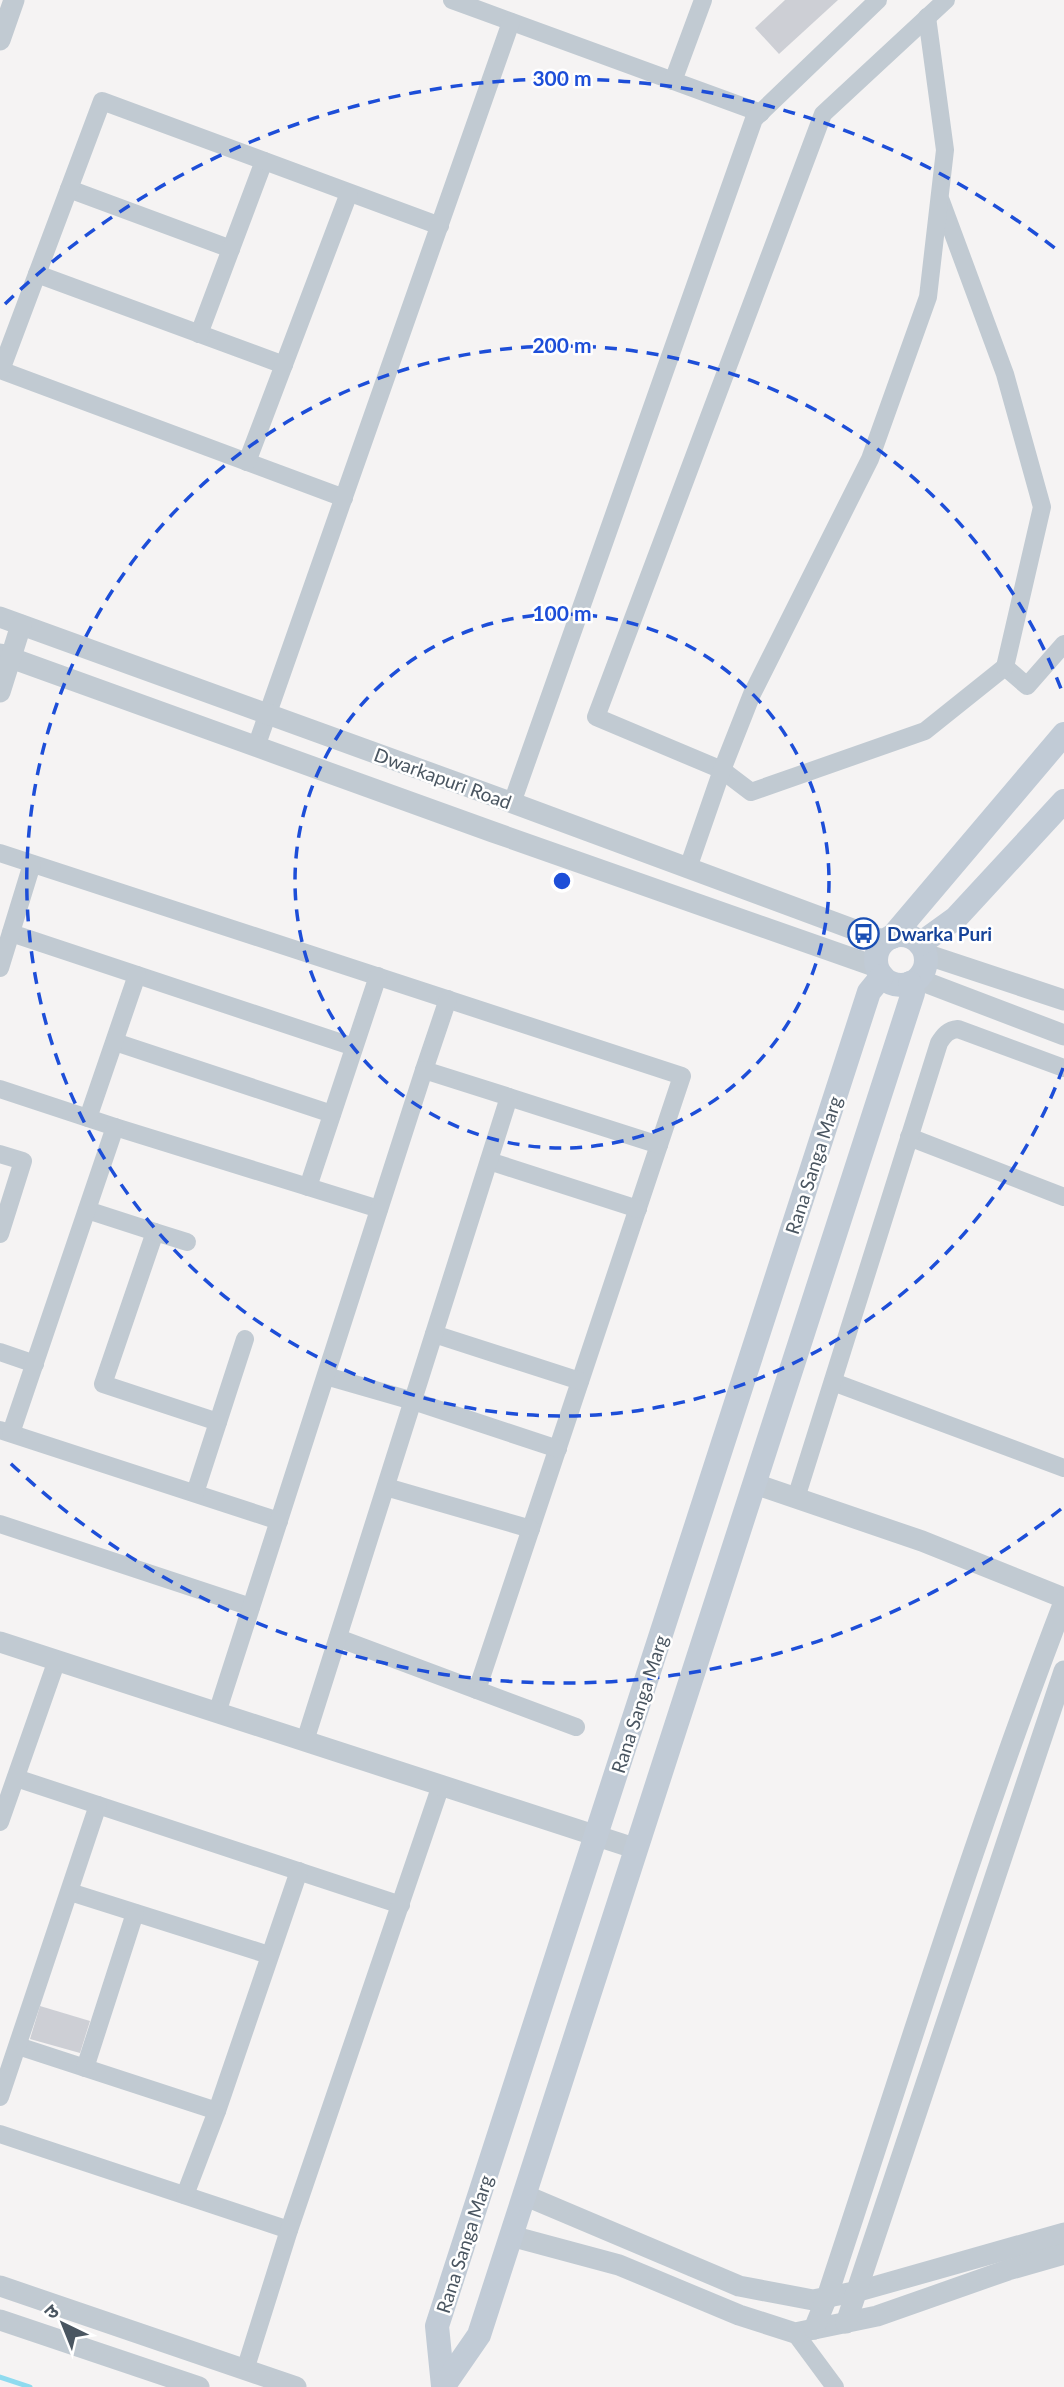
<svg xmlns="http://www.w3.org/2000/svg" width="1064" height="2387" font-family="Lato,'Noto Sans Devanagari',sans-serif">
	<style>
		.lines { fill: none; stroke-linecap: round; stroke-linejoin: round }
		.stream { stroke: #8fdbef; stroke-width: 5 }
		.building { fill: #cdcfd5 }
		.minor { stroke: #c1cad2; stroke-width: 18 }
		.tertiary { stroke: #c1cad2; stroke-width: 21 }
		.secondary { stroke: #c1cbd6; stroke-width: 24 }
		.ring { fill: none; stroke: #1d4ed8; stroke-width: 3.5; stroke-dasharray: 12 9 }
		.labels { text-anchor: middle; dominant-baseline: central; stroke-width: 5; stroke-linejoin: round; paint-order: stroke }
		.street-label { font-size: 19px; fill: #4a5661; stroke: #fff }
		.transit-label { font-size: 19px; font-weight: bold; fill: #164399; stroke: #fff; text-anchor: start }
		.centre { fill: #1d4ed8; stroke: #fff; stroke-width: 3.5 }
		.ring-label { font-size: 21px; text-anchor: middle; font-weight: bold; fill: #1d4ed8; stroke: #fff; stroke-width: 5; stroke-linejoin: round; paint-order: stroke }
	</style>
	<rect width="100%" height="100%" fill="#f5f3f3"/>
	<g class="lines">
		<!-- stream -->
		<path class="stream" d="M0,2377L30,2387"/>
	</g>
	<!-- building -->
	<g class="building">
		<path d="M785,0H838L779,54L755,28Z"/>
		<path d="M40,2006L90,2021L80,2053L30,2039Z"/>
	</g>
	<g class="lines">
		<!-- minor -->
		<g class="minor">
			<path d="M452,0L761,113"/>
			<path d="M946,0L823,114L596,717L722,770L751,792L925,731L1005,667L1027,686L1064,644"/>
			<path d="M673,81L703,0"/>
			<path d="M69,189L231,249"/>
			<path d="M941,201L1005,374L1042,507L1005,667"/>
			<path d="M37,274L284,365"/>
			<path d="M199,334L264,161"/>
			<path d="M0,370L344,498"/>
			<path d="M1,370L102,101L440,226"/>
			<path d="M247,462L349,193"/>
			<path d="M256,747L511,22"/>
			<path d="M512,803L754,119L878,0"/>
			<path d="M0,853L682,1076L477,1690L338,1638"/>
			<path d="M688,868L722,770L752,694L870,459L928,297L945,150L927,17"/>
			<path d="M11,933L354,1047"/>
			<path d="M0,968L32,864"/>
			<path d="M115,1042L332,1114"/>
			<path d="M424,1070L448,999"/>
			<path d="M0,1089L115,1127L379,1209"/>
			<path d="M509,1097L659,1145"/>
			<path d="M88,1118L137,975"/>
			<path d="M909,1137L1064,1197"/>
			<path d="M0,1154L23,1161L0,1234"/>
			<path d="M489,1161L638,1209"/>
			<path d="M308,1187L378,976"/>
			<path d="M87,1210L155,1232L103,1384L218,1422"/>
			<path d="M155,1232L187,1242"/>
			<path d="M434,1334L580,1381"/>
			<path d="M0,1352L35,1364"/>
			<path d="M326,1376L413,1401L558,1449"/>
			<path d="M833,1382L1064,1468"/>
			<path d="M0,1430L279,1521"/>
			<path d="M11,1433L115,1127"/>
			<path d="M386,1487L531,1529"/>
			<path d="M195,1493L245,1339"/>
			<path d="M796,1498L939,1043C944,1035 948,1030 958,1029L1064,1068"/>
			<path d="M0,1524L251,1607"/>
			<path d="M477,1690L576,1727"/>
			<path d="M217,1713L424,1070L509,1097L305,1741"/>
			<path d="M16,1778L401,1905"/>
			<path d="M0,1822L57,1660"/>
			<path d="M70,1892L269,1955"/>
			<path d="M18,2046L217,2111"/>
			<path d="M85,2068L135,1913"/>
			<path d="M0,2097L98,1805"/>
			<path d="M0,2134L289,2230"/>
			<path d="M185,2195L217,2111L299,1871"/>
			<path d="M795,2333L835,2387"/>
			<path d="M245,2370L289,2230L441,1785"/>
		</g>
		<!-- tertiary -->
		<g class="tertiary">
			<path d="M0,40L14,0"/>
			<path d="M0,617L502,799L885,941"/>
			<path d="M0,654L493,832L877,967"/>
			<path d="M0,692L21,625"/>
			<path d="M925,954L1064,1000"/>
			<path d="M917,979L1064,1035"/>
			<path d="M755,1484L922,1541L1064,1598"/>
			<path d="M0,1642L637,1849"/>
			<path d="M524,2195L739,2286L813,2300L859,2291L1064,2233"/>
			<path d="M511,2236L619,2265L739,2315L795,2333L877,2316L1008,2270L1064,2254"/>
			<path d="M0,2286L296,2387"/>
			<path d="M0,2320L199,2387"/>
			<path d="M846,2323L1064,1671"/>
			<path d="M814,2329L827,2297C904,2065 976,1830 1064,1602"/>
		</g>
		<!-- secondary -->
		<g class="secondary">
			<circle cx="901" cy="960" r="25"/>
			<path d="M892,937L1064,734"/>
			<path d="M920,944L956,918L1064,801"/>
			<path d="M443,2386L437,2326L869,992L882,976"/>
			<path d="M443,2387L479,2335L913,993L910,983"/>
		</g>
	</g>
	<!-- distance rings -->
	<g class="ring">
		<circle cx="562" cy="881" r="267"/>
		<path d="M1063 1068A535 535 0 1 1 1063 694"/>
		<path d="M1061 1509A802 802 0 0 1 5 1458M5 304A802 802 0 0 1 1061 253"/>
	</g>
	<!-- icons -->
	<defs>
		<symbol id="bus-ring" viewBox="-11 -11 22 22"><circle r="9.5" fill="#fff" stroke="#1a4fb4" stroke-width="1.5"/><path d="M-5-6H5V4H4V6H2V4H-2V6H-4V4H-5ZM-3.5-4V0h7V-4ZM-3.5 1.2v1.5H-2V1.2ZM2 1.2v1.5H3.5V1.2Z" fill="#1a4fb4"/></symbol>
	</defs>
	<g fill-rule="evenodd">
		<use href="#bus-ring" x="846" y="916" width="35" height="35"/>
	</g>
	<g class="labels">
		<!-- street labels -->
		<g class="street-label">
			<text transform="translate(443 778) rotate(20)">Dwarkapuri Road</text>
			<text transform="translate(813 1165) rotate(-72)">Rana Sanga Marg</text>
			<text transform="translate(639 1704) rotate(-72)">Rana Sanga Marg</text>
			<text transform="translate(464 2244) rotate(-72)">Rana Sanga Marg</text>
		</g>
		<!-- transit labels -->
		<g class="transit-label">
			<text x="887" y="933">Dwarka Puri</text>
		</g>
	</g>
	<circle cx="562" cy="881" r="10" class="centre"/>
	<g class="ring-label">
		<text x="562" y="86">300 m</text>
		<text x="562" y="353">200 m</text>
		<text x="562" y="621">100 m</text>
	</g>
	<!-- north arrow -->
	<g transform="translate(63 2324) rotate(317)" stroke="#ffffff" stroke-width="5" paint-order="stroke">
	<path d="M0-5L12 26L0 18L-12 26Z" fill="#4a5661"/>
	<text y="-10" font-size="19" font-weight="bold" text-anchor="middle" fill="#4a5661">उ</text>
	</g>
</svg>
